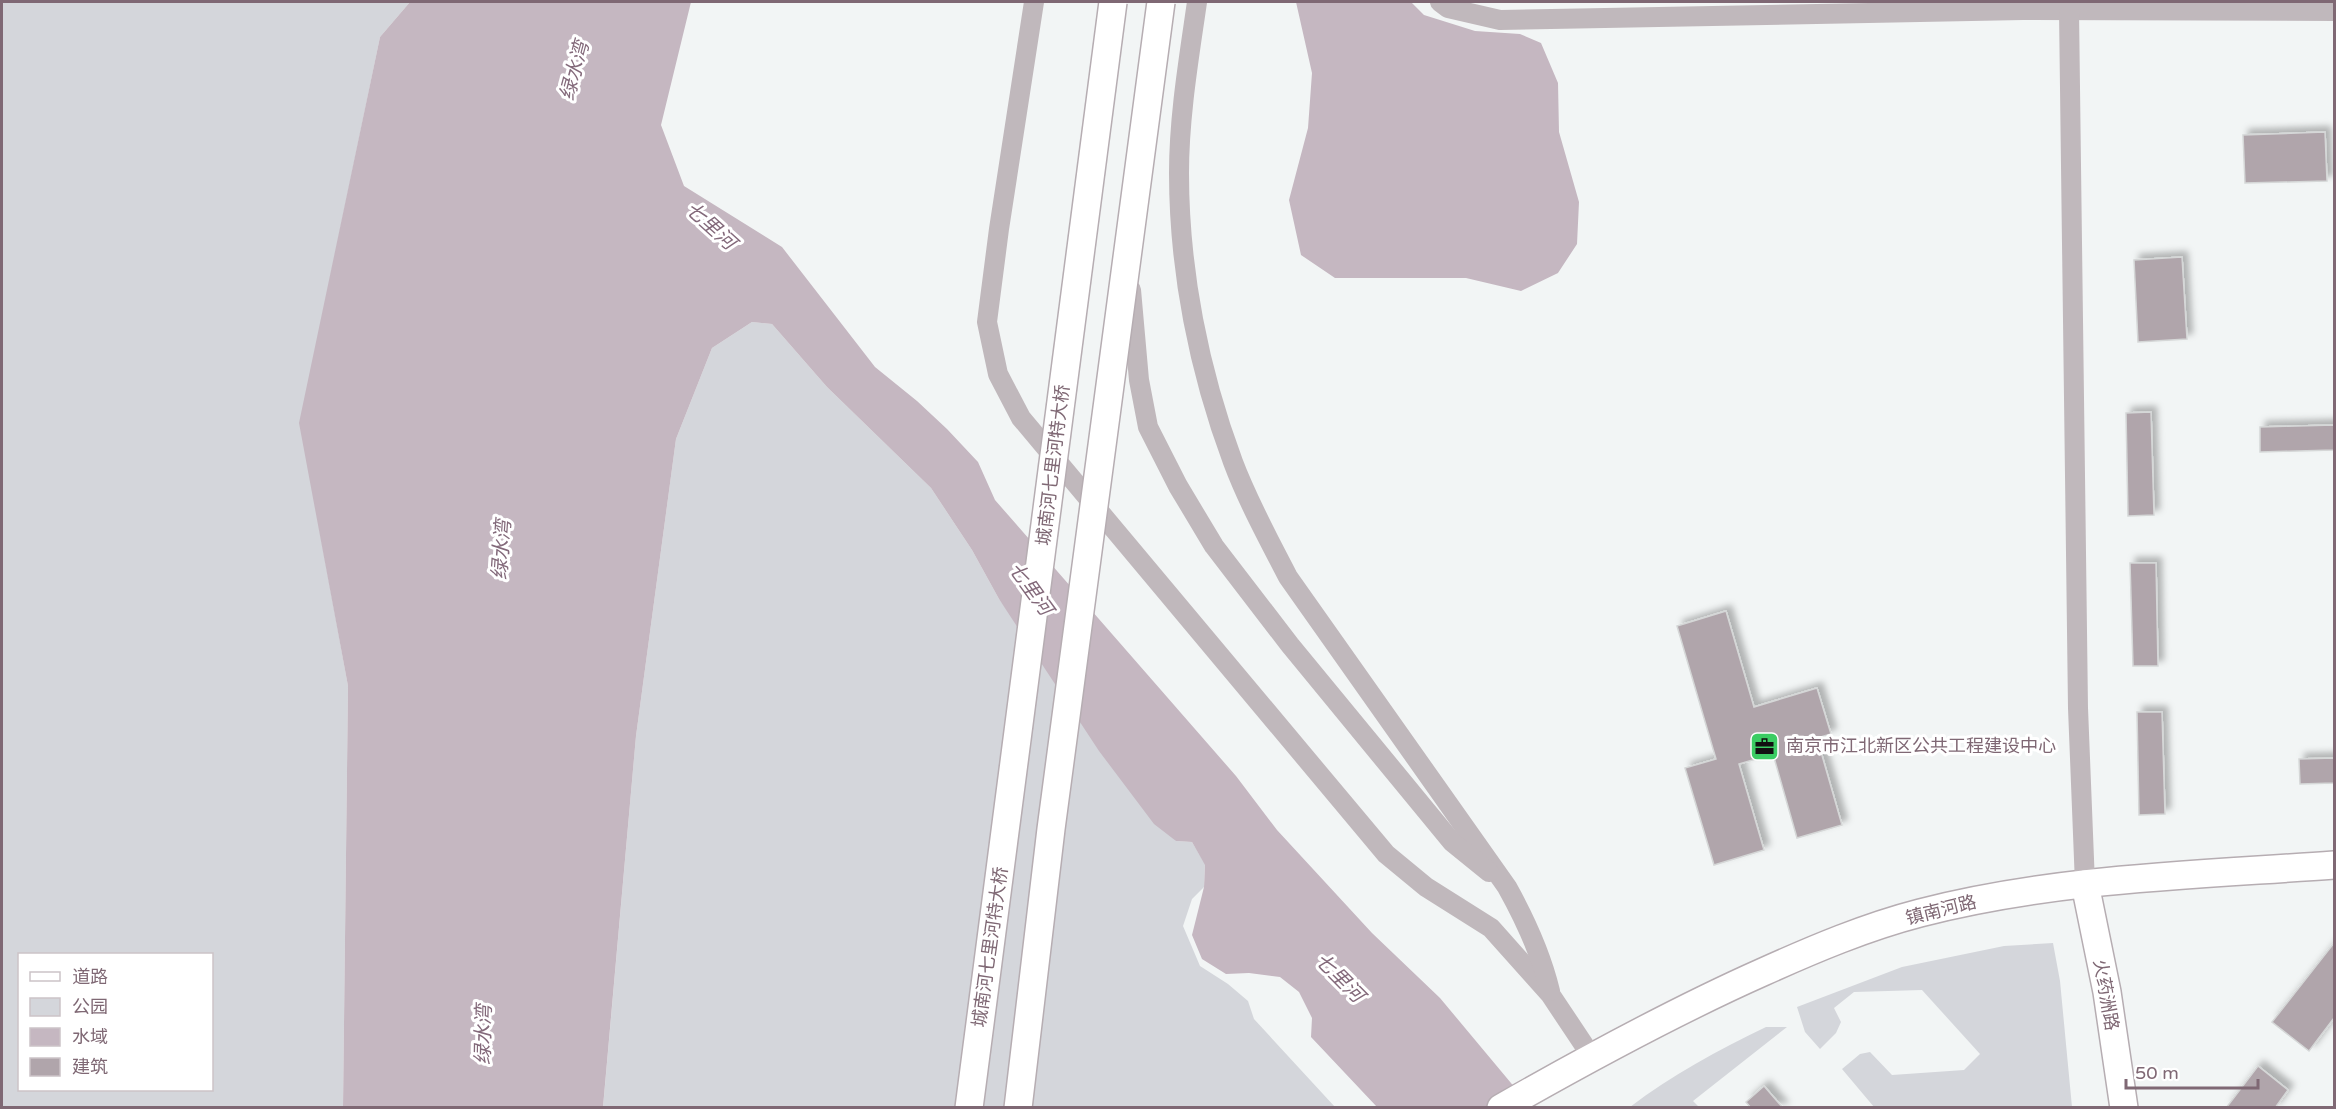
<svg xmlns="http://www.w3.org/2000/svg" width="2336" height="1109" font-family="'Varela Round','Noto Sans SC',sans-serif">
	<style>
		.green { fill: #d4d6db; fill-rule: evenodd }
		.water { fill: #c5b7c1 }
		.building { fill: #b0a5ab; stroke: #d5d7d7; stroke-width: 1.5; filter: url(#shadow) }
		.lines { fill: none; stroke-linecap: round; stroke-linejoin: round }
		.secondary-casing { stroke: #b6adb2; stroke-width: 30 }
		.street { stroke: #c0b8bc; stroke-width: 20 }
		.secondary { stroke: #fff; stroke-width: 27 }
		.secondary-bridge-casing { stroke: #b6adb2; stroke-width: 30; stroke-linecap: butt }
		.secondary-bridge { stroke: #fff; stroke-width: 27 }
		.labels { text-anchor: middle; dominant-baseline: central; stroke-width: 6; stroke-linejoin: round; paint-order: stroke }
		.street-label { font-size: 18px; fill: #7f6874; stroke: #fff }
		.poi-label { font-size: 18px; fill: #7f6874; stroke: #fff; text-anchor: start }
		.water-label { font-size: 20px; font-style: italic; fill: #83697a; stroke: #fff }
	</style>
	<defs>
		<filter id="shadow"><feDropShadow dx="5.5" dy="-5.5" stdDeviation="3" flood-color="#0004"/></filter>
	</defs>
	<rect width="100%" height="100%" fill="#f2f5f5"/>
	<!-- green -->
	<g class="green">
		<path d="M2,2H410L380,37L300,423L348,686L343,1107L2,1108ZM20,954H212V1090H20Z"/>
		<path d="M752,322L772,324L827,387L931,488L972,550L999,599L1176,841L1192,842L1205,864L1204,887L1192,899L1183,926L1200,966L1228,984L1248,1001L1254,1019L1335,1107L603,1108L636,736L676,439L712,348Z"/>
		<path d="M2053,943L2060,981L2072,1107H1874L1842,1069L1860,1054L1870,1052L1892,1075L1964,1070L1980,1054L1922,990L1854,992L1834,1008L1841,1022L1836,1033L1820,1049L1805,1032L1797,1007L1902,967L2004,946Z"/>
		<path d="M1766,1027H1787L1693,1101L1699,1107H1630C1672,1075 1718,1050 1766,1027Z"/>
	</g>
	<!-- water -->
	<g class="water">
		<path d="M410,2H691L661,125L684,186L782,247L875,367L917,401L947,429L978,462L995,500L1236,776L1277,830L1372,933L1440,998L1531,1107H1377L1311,1037L1312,1018L1299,992L1280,977L1249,973L1226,974L1202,959L1192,935L1204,887L1205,865L1192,842L1176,841L1154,824L1099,751L999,599L972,550L931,488L827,387L772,324L752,322L712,348L676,439L636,736L603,1107H343L348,686L299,423L380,37Z"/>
		<path d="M1296,2H1411L1424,15L1475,31L1520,34L1541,43L1558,83L1559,132L1579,202L1577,244L1558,273L1521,291L1466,278H1335L1301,255L1289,200L1308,128L1312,73Z"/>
	</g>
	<!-- building -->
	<g class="building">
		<path d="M2325,132L2327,181L2245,183L2243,135Z"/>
		<path d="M2182,257L2187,339L2138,342L2134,260Z"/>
		<path d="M2151,412L2154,515L2128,516L2126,413Z"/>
		<path d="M2334,425V450L2260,452V427Z"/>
		<path d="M2130,563H2156L2158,666H2133Z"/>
		<path d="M1726,611L1754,707L1817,688L1831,734L1817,738L1842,825L1797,838L1773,754L1739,764L1764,850L1714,865L1685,768L1716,759L1677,626Z"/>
		<path d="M2137,712H2162L2165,814L2139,815Z"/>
		<path d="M2334,758V783L2300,784L2299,759Z"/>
		<path d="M2334,943V1018L2309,1051L2272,1022Z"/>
		<path d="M2258,1066L2288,1090L2275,1108H2226Z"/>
		<path d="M1764,1086L1783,1108H1751L1746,1102Z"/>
	</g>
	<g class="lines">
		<defs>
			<g id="secondary">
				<path d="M2085,884L2107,992L2124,1108"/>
				<path d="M1501,1108C1587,1059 1673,1012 1763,972C1814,949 1866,927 1920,913C2055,878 2196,875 2334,865"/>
			</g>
		</defs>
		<!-- secondary casing -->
		<use href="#secondary" class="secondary-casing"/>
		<!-- street -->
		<g class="street">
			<path d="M1034,2L999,229L987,322L998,374L1021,418L1386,854L1426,887L1491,928L1550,994L1592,1057"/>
			<path d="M1197,2C1189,58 1179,116 1179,173C1179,271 1199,371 1233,462C1248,502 1269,540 1288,577L1507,887C1526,921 1541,954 1550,991"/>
			<path d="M1440,2L1448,8L1500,20L2023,10L2334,11"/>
			<path d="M2069,10L2078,708L2085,884"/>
			<path d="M1131,290L1139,380L1148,427L1178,486L1214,546L1290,645L1452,842L1489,872"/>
		</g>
		<!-- secondary -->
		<use href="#secondary" class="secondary"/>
		<defs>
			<g id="secondary-bridge">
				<path d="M969,1108L1113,2"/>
				<path d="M1018,1108L1051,829L1161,2"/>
			</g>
		</defs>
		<!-- secondary-bridge casing -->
		<use href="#secondary-bridge" class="secondary-bridge-casing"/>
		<!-- secondary-bridge -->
		<use href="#secondary-bridge" class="secondary-bridge"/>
	</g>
	<!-- icons -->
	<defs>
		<symbol id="office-square" viewBox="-11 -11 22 22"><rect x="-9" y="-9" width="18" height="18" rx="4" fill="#3bcc63" stroke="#fff"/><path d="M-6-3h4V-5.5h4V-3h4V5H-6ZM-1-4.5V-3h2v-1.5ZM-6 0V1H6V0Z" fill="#111"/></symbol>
	</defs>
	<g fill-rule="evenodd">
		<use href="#office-square" x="1748" y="730" width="33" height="33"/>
	</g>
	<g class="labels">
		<!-- street labels -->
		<g class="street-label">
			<text transform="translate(1053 465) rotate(-83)">城南河七里河特大桥</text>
			<text transform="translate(1941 910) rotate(-14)">镇南河路</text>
			<text transform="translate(990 947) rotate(-82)">城南河七里河特大桥</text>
			<text transform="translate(2106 995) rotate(80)">火药洲路</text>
		</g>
		<!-- poi labels -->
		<g class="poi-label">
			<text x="1786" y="746">南京市江北新区公共工程建设中心</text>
		</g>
		<!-- water labels -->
		<g class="water-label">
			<text transform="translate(575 71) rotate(-75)">绿水湾</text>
			<text transform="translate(710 226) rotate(42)">七里河</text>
			<text transform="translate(502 550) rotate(-86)">绿水湾</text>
			<text transform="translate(1030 589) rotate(54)">七里河</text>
			<text transform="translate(1339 978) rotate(45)">七里河</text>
			<text transform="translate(484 1035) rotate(-89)">绿水湾</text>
		</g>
	</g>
	<!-- border -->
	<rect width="2336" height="1109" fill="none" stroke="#7f6874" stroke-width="6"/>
	<!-- legend -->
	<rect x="18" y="953" width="195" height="138" fill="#ffffff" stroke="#ccc3c7" stroke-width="1.5"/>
	<rect x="30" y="972" width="30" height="9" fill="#ffffff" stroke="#ccc3c7" stroke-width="1.5"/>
	<text x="72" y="983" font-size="18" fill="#7f6874">道路</text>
	<rect x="30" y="998" width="30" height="18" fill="#d4d6db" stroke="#ccc3c7" stroke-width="1.5"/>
	<text x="72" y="1013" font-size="18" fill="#7f6874">公园</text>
	<rect x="30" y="1028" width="30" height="18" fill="#c5b7c1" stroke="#ccc3c7" stroke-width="1.5"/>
	<text x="72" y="1043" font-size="18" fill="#7f6874">水域</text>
	<rect x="30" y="1058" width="30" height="18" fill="#b0a5ab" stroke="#ccc3c7" stroke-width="1.5"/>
	<text x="72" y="1073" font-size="18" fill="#7f6874">建筑</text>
	<!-- scale -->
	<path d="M2126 1079v9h132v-9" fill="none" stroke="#7f6874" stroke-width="3"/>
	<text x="2135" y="1079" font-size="18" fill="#7f6874" stroke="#ffffff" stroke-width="4.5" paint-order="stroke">50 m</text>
</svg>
